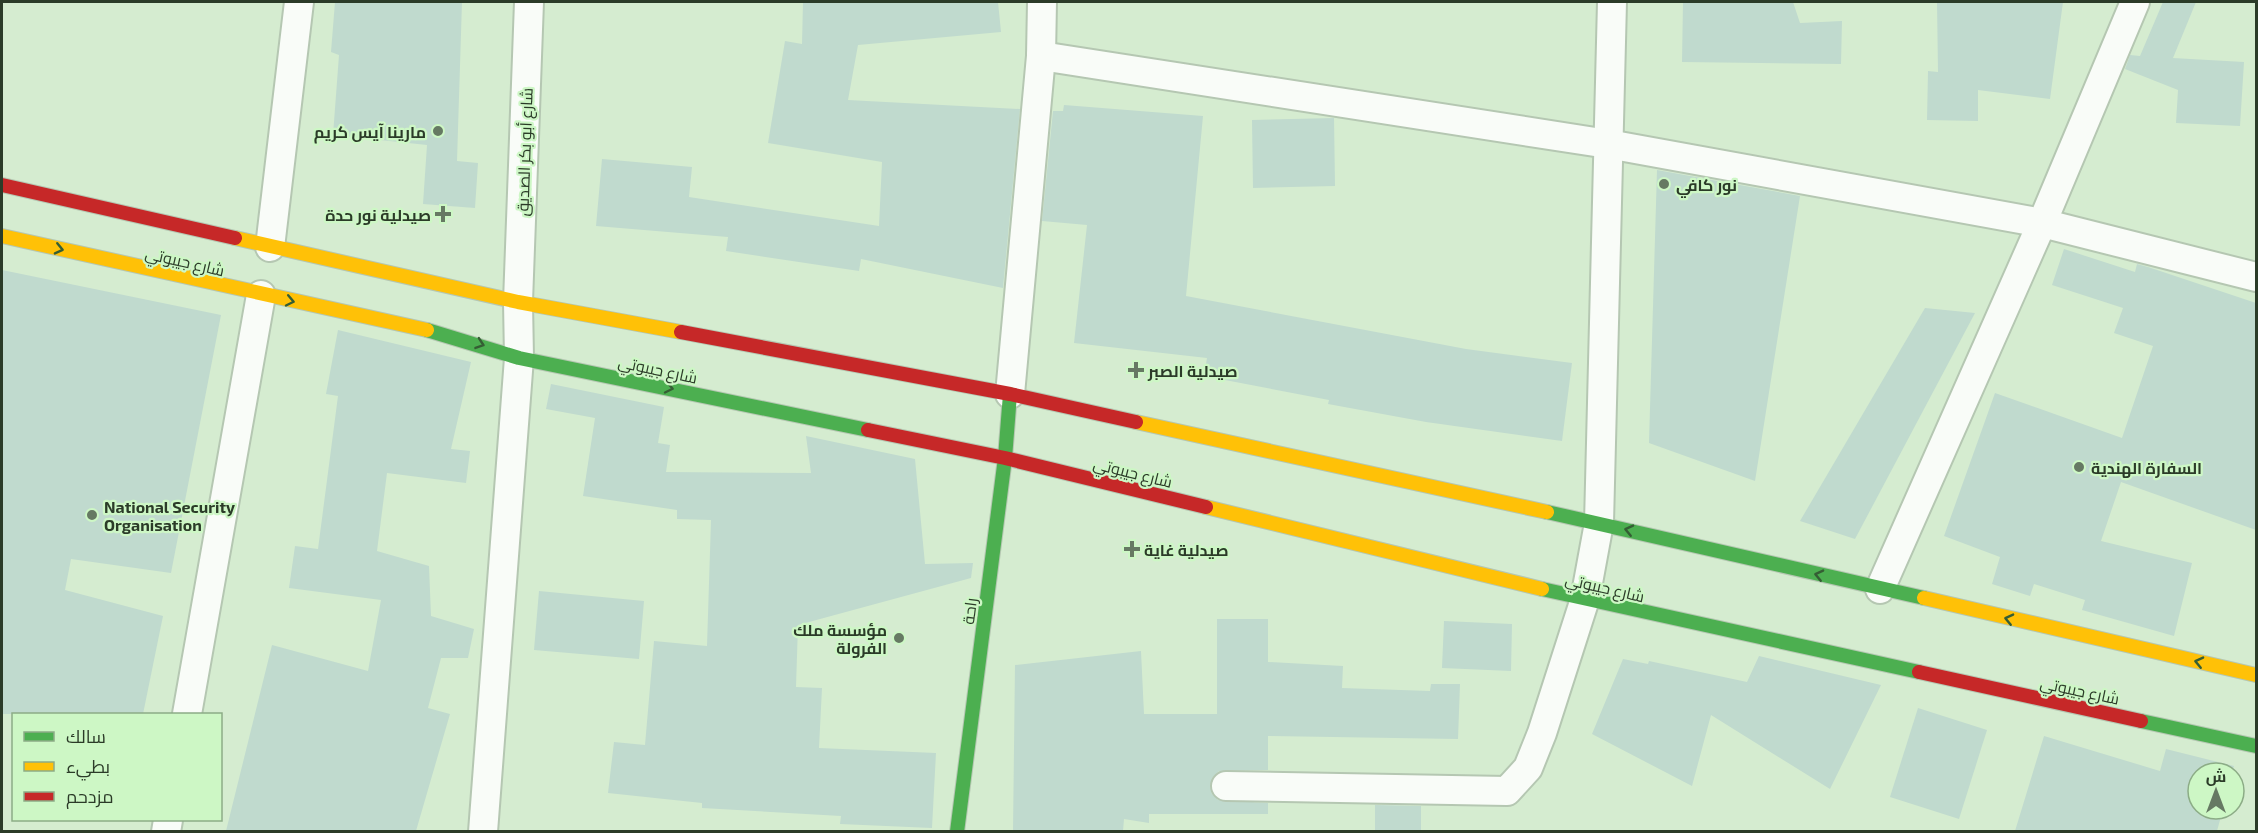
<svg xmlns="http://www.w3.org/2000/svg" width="2258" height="833" font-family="'Exo 2',Cairo,sans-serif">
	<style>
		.building { fill: #c0dace }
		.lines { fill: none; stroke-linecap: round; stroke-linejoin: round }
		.street-casing { stroke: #b5c7b2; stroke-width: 32 }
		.fast-casing { stroke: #b5c7b2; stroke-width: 16 }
		.slow-casing { stroke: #b5c7b2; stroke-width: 16 }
		.jam-casing { stroke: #b5c7b2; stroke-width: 16 }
		.street { stroke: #f9fcf8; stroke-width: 28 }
		.fast { stroke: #4caf50; stroke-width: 14 }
		.slow { stroke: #ffc107; stroke-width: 14 }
		.jam { stroke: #c62828; stroke-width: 14 }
		.oneway { stroke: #355e34 }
		.poi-dot { fill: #667963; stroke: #cdf7c5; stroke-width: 2 }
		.labels { text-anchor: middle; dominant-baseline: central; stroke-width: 4.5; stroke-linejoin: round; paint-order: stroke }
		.poi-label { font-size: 16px; font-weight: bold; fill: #2b3b28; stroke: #cdf7c5; text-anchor: start }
		.street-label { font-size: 16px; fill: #2b3b28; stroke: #cdf7c5 }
	</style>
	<rect width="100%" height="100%" fill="#d5ecd0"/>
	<!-- building -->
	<g class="building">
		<path d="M335,2H462L457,161L478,163L475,208L423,204L427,145L333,135L339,55L331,52Z"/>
		<path d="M803,2H998L1001,32L858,45L848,100L1020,109L1003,288L861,259L859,271L726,251L728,237L596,226L602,159L692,167L689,197L879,226L882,162L768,143L785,41L802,44Z"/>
		<path d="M1683,2H1793L1800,23L1842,21L1841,64L1682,62Z"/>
		<path d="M1937,2H2063L2050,99L1978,90V121L1927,120L1928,71L1938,72Z"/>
		<path d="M2163,2H2196L2173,58L2244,62L2240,126L2176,123L2178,90L2125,69L2130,55L2140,56Z"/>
		<path d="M1064,105L1203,116L1186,296L1466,349L1572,363L1562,441L1426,422L1328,404L1329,400L1204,376L1207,358L1074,343L1087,225L1042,221L1053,111H1063Z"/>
		<path d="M1334,118L1335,186L1253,188L1252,120Z"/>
		<path d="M1657,170L1800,196L1755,481L1649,443Z"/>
		<path d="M2064,249L2135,272L2137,264L2148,267L2256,303V530L2121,482L2101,541L2192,563L2174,636L2082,610L2085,600L2034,584L2030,596L1992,584L2000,557L1944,536L1995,393L2122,438L2153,346L2114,333L2123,308L2052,285Z"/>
		<path d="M2,270L221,315L171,573L71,559L65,590L163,616L143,714H2Z"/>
		<path d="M1925,308L1975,313L1855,539L1800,521Z"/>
		<path d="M338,330L471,362L451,449L470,451L466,483L387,473L377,551L429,566L431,616L474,629L468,658H441L428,708L450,714L416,831H226L272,645L368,671L381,600L289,588L295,546L318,549L338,396L326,394Z"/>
		<path d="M551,384L664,407L658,443L670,445L666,472L811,473L806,436L915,459L925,564L973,563L971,578L798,625L796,687L822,688L819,748L936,753L932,828L840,824L841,816L702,808V803L608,793L614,742L645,745L654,641L707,646L711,520L677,519V510L583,496L595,418L546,409Z"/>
		<path d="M539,591L644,601L639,659L534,650Z"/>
		<path d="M1217,619H1268V662L1343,666L1342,688L1430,691L1431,684H1460L1458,739L1268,736V770L1219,771L1212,778L1210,786L1212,794L1218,800L1268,803V814H1149V823L1124,819L1123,831H1013L1015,665L1141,651L1144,714H1217Z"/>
		<path d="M1444,621L1512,624L1511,671L1442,668Z"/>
		<path d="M1759,656L1881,685L1830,789L1711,715L1692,786L1592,734L1623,659L1648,664L1649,661L1747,682Z"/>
		<path d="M1918,708L1987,730L1959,819L1890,797Z"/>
		<path d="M2044,736L2160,771L2166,749L2234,766L2232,773H2198V809H2223L2217,831H2015Z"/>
		<path d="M1375,805L1421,806V831H1375Z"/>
	</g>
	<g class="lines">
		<defs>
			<g id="street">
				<path d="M1041,56L1608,144L2042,223L2256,277"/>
				<path d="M270,247L299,2"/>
				<path d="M1010,394L1041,56L1042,2"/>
				<path d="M1880,589L2042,223L2135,2"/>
				<path d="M187,714L261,295"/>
				<path d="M1226,786L1507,791L1528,768L1542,733L1585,599L1599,523L1612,2"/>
				<path d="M166,832L168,820"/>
				<path d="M483,832L519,358L518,302L529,2"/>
			</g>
			<g id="fast">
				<path d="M427,330L519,358L868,430"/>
				<path d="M1547,512L1924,598"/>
				<path d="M1542,589L1919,672"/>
				<path d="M2141,721L2256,746"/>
				<path d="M957,832L1005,458L1010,394"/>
			</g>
			<g id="slow">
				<path d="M2,236L427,330"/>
				<path d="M235,238L518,302L681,332"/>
				<path d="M1136,422L1547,512"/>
				<path d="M1206,507L1542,589"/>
				<path d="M1924,598L2256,675"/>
			</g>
			<g id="jam">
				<path d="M2,185L235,238"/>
				<path d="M681,332L1010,394L1136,422"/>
				<path d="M868,430L1005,458L1206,507"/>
				<path d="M1919,672L2141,721"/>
			</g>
		</defs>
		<!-- street casing -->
		<use href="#street" class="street-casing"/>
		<!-- fast casing -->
		<use href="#fast" class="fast-casing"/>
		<!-- slow casing -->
		<use href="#slow" class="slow-casing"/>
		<!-- jam casing -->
		<use href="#jam" class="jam-casing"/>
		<!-- street -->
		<use href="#street" class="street"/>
		<!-- fast -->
		<use href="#fast" class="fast"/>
		<!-- slow -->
		<use href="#slow" class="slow"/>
		<!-- jam -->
		<use href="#jam" class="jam"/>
	</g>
	<!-- one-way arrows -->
	<defs><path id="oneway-chevron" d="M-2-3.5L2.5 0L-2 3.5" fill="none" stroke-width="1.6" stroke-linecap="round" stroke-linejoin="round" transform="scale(1.5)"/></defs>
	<g class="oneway">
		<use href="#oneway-chevron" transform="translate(59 249) rotate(13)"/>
		<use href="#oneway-chevron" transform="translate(290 301) rotate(12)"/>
		<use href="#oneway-chevron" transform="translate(480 344) rotate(19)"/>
		<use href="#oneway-chevron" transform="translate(669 388) rotate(12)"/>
		<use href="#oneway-chevron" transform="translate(1629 530) rotate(-167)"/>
		<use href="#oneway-chevron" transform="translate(1819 575) rotate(-167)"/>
		<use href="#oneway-chevron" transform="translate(2009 619) rotate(-167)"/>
		<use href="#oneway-chevron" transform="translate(2199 662) rotate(-167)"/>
	</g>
	<!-- markers -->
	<g class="poi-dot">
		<circle cx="438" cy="131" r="6"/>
		<circle cx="1664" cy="184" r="6"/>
		<path d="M440 205h6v6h6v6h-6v6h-6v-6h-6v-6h6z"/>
		<path d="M1133 361h6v6h6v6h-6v6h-6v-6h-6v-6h6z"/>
		<circle cx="2079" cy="467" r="6"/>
		<circle cx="92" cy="515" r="6"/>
		<path d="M1129 540h6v6h6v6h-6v6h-6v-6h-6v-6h6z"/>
		<circle cx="899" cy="638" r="6"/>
	</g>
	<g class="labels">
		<!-- poi labels -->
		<g class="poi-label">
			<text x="426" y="131" text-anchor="end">مارينا آيس كريم</text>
			<text x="1676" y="184">نور كافي</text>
			<text x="431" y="214" text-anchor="end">صيدلية نور حدة</text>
			<text x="1148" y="370">صيدلية الصبر</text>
			<text x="2091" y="467">السفارة الهندية</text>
			<text x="104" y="506">National Security<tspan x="104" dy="18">Organisation</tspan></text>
			<text x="1144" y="549">صيدلية غاية</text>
			<text x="887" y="629" text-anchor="end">مؤسسة ملك<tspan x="887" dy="18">الفرولة</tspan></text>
		</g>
		<!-- street labels -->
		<g class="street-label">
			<text transform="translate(524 152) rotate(-88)">شارع أبو بكر الصديق</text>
			<text transform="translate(185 261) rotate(13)">شارع جيبوتي</text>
			<text transform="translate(658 369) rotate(12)">شارع جيبوتي</text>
			<text transform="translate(1133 472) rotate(14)">شارع جيبوتي</text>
			<text transform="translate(1605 587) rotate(13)">شارع جيبوتي</text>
			<text transform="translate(969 611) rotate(-83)">راحة</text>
			<text transform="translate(2080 690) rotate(12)">شارع جيبوتي</text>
		</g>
	</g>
	<!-- border -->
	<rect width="2258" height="833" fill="none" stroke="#2b3b28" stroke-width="6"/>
	<!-- legend -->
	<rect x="12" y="713" width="210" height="108" fill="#cdf7c5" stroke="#8cac86" stroke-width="1.5"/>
	<rect x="24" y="732" width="30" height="9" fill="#4caf50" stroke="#8cac86" stroke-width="1.5"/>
	<text x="66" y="743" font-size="18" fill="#2b3b28">سالك</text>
	<rect x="24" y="762" width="30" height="9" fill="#ffc107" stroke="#8cac86" stroke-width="1.5"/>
	<text x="66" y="773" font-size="18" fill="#2b3b28">بطيء</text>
	<rect x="24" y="792" width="30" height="9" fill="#c62828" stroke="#8cac86" stroke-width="1.5"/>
	<text x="66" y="803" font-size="18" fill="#2b3b28">مزدحم</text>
	<!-- north arrow -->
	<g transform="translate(2216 791)"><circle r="28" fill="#cdf7c5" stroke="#8cac86" stroke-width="1.5"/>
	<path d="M0-4.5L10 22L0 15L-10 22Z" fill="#667963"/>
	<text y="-9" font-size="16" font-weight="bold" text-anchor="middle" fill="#2b3b28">ش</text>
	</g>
</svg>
